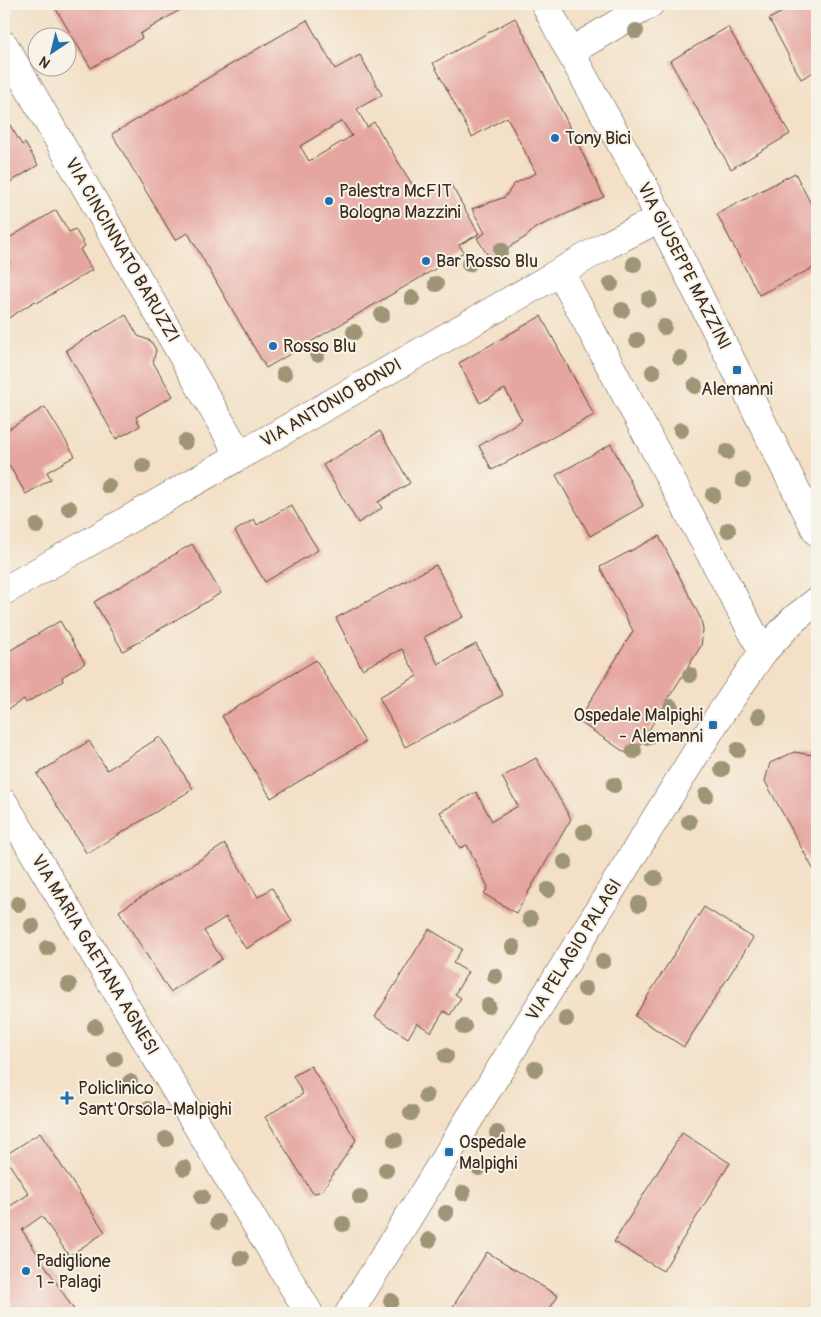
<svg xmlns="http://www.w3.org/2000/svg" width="821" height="1317" font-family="Pangolin,sans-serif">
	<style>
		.building { fill: #e5a6a0; fill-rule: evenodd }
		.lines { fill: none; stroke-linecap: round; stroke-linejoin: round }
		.street-casing { stroke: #574537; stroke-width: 29 }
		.secondary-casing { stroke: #574537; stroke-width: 29 }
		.primary-casing { stroke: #574537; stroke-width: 29 }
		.street { stroke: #fff; stroke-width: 28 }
		.secondary { stroke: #fff; stroke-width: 28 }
		.primary { stroke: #fff; stroke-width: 28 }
		.tree { fill: #9e9577 }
		.poi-dot { fill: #1f6fb2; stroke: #f7f3e8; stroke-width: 2 }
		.labels { text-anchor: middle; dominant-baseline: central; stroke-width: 4; stroke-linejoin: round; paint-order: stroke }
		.poi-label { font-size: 18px; fill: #3b2a1e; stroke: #f7f3e8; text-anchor: start }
		.street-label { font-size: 18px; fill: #3b2a1e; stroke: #f7f3e8 }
	</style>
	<rect width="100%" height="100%" fill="#f7f3e8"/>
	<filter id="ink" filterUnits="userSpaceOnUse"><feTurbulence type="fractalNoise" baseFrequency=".02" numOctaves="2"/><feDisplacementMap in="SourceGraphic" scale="10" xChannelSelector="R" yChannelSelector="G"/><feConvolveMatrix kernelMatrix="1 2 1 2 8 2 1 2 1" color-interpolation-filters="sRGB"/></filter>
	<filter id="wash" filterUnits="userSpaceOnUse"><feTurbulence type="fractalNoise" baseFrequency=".0096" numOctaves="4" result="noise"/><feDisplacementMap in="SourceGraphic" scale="20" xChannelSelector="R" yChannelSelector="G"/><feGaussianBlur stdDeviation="1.12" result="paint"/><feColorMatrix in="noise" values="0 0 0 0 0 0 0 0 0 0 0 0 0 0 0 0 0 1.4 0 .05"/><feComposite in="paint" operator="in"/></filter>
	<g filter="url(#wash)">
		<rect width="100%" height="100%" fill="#f3e0c6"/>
		<g id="blocks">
			<!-- building -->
			<g class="building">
				<path d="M53,4H190L140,34L142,38L91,68Z"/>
				<path d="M797,4H817V70L801,79L769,19Z"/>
				<path d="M515,18L520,26L604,197L535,228L527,236L490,259L477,238L485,233L472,209L505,197L514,184L536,173L507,117L472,137L433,63Z"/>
				<path d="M307,20L335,69L360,55L382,95L357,109L367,127L374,122L421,199L450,183L479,234L459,245L464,252L266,368L188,233L175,240L112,134ZM342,121L352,136L309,161L300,146Z"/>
				<path d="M728,27L790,134L731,169L670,61Z"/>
				<path d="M4,115L22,145L25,143L38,165L4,186Z"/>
				<path d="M795,173L812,206L817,203V266L759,295L717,214Z"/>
				<path d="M56,210L69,232L75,229L85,246L80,249L92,270L37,303L35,301L4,321V291L7,289L4,283V266L10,262L4,252V241Z"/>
				<path d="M126,315L138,336L151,341L156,350L153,362L173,396L136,417L140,426L116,439L66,350Z"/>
				<path d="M541,316L594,415L492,470L479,446L522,420L505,389L480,403L459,363Z"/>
				<path d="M45,407L75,456L47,472L51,479L26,494L4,457V432Z"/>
				<path d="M380,431L410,483L378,502L382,508L358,523L323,465Z"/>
				<path d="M611,444L643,506L590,536L556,475Z"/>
				<path d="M291,505L318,550L265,582L235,531L254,519L257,525Z"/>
				<path d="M659,536L701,619L703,630L702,639L701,646L632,757L578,721L633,631L600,567Z"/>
				<path d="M192,544L221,593L123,651L94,602Z"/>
				<path d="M436,565L463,617L424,637L438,664L476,644L503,695L405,747L379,697L417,676L402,649L362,669L336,618Z"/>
				<path d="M60,621L85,663L62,677L63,681L26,703L24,699L4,712V654Z"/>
				<path d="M316,660L365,742L271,798L222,716Z"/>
				<path d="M160,737L193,789L87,854L37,774L89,741L107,770Z"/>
				<path d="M794,752L812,755L817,765V876L765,781L770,763Z"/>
				<path d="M536,758L571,819L516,913L484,894L488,887L467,845L460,848L440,812L476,792L492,821L518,806L502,777Z"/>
				<path d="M225,844L258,897L272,888L292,921L246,949L226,917L204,931L222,959L170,992L119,911Z"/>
				<path d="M704,907L753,938L684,1047L635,1016Z"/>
				<path d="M429,929L462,949L453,963L468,972L455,994L461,998L450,1015L444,1011L431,1032L417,1023L408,1038L375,1017Z"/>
				<path d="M311,1066L356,1140L322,1191L315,1193L312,1192L265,1117L303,1094L293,1076Z"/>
				<path d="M40,1133L105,1232L69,1256L42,1216L22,1230L76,1313H4V1202L7,1208L29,1194L4,1156Z"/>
				<path d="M682,1133L730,1163L663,1271L614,1242Z"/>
				<path d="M487,1252L558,1296L547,1313H449Z"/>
			</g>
		</g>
	</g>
	<g filter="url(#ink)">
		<use href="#blocks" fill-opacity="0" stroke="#574537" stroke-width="1"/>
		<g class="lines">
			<defs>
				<g id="street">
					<path d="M4,45L240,456"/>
					<path d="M570,52L650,4"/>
					<path d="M4,591L560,272"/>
					<path d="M4,803L309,1313"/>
				</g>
				<g id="secondary">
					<path d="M660,218L607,245L560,272L763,652"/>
					<path d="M349,1313L719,716L763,652L794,619L817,601"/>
				</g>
				<path id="primary" d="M545,4L570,52L642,182L817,532"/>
			</defs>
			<!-- street casing -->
			<use href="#street" class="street-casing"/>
			<!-- secondary casing -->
			<use href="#secondary" class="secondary-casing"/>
			<!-- primary casing -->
			<use href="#primary" class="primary-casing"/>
			<!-- street -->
			<use href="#street" class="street"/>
			<!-- secondary -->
			<use href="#secondary" class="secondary"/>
			<!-- primary -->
			<use href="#primary" class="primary"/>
		</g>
		<!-- trees -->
		<g class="tree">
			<circle cx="636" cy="31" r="8"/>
			<circle cx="501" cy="250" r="8"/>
			<circle cx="469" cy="264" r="8"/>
			<circle cx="634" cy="264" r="8"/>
			<circle cx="436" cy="284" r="8"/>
			<circle cx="611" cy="284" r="8"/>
			<circle cx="412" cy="298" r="8"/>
			<circle cx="649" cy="299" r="8"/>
			<circle cx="622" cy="310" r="8"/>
			<circle cx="382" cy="315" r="8"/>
			<circle cx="664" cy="327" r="8"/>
			<circle cx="354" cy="332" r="8"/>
			<circle cx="637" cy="340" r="8"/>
			<circle cx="317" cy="354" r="8"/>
			<circle cx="680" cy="358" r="8"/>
			<circle cx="653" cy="372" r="8"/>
			<circle cx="284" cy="374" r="8"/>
			<circle cx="695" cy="386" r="8"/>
			<circle cx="681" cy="430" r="8"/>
			<circle cx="185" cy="442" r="8"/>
			<circle cx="727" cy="452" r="8"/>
			<circle cx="143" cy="466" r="8"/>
			<circle cx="743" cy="480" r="8"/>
			<circle cx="108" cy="486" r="8"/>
			<circle cx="713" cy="495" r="8"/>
			<circle cx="69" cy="508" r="8"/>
			<circle cx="37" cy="526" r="8"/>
			<circle cx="728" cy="530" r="8"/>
			<circle cx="690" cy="675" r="8"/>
			<circle cx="671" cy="707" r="8"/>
			<circle cx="759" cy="716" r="8"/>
			<circle cx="648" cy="737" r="8"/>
			<circle cx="738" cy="750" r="8"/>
			<circle cx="634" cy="751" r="8"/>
			<circle cx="722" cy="769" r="8"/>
			<circle cx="614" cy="785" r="8"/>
			<circle cx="706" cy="795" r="8"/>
			<circle cx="689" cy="822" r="8"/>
			<circle cx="584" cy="832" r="8"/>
			<circle cx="565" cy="862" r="8"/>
			<circle cx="655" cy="878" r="8"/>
			<circle cx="548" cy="890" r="8"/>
			<circle cx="18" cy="904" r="8"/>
			<circle cx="639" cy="904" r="8"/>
			<circle cx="530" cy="919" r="8"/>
			<circle cx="32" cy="926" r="8"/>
			<circle cx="513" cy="947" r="8"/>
			<circle cx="47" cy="948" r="8"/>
			<circle cx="603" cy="961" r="8"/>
			<circle cx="495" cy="976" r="8"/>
			<circle cx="69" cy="985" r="8"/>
			<circle cx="585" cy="989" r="8"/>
			<circle cx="488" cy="1006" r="8"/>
			<circle cx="566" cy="1019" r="8"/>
			<circle cx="95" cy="1027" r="8"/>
			<circle cx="464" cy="1027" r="8"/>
			<circle cx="446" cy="1056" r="8"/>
			<circle cx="115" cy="1059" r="8"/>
			<circle cx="535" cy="1069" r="8"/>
			<circle cx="130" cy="1082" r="8"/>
			<circle cx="426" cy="1096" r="8"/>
			<circle cx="147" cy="1109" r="8"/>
			<circle cx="411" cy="1113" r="8"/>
			<circle cx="497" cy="1133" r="8"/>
			<circle cx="166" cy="1139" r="8"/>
			<circle cx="395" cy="1140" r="8"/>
			<circle cx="184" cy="1168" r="8"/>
			<circle cx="479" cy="1168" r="8"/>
			<circle cx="386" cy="1170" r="8"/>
			<circle cx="463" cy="1193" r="8"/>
			<circle cx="202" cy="1197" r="8"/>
			<circle cx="360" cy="1197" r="8"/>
			<circle cx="446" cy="1213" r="8"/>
			<circle cx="218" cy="1222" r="8"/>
			<circle cx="343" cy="1224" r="8"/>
			<circle cx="429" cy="1240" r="8"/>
			<circle cx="241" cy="1258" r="8"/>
			<circle cx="391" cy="1301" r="8"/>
		</g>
	</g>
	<!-- markers -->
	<g class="poi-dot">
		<circle cx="555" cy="138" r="5"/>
		<circle cx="329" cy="201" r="5"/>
		<circle cx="426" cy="261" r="5"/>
		<circle cx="273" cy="346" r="5"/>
		<rect x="732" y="365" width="10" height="10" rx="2.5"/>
		<rect x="708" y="720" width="10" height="10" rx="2.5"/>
		<path d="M64.5 1090.5h5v5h5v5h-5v5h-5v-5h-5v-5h5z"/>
		<rect x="444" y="1147" width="10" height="10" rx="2.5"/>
		<circle cx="26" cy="1271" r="5"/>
	</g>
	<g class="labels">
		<!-- poi labels -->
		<g class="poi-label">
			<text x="565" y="138">Tony Bici</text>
			<text x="339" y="191">Palestra McFIT<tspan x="339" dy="21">Bologna Mazzini</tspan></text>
			<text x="436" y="261">Bar Rosso Blu</text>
			<text x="283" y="346">Rosso Blu</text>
			<text x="737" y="389" text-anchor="middle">Alemanni</text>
			<text x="703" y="715" text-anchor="end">Ospedale Malpighi<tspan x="703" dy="21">- Alemanni</tspan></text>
			<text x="78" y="1088">Policlinico<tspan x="78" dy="21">Sant'Orsola-Malpighi</tspan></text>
			<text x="459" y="1142">Ospedale<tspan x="459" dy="21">Malpighi</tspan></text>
			<text x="36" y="1261">Padiglione<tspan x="36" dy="21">1 - Palagi</tspan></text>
		</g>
		<!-- street labels -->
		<g class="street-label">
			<text transform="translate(122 250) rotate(60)">VIA CINCINNATO BARUZZI</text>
			<text transform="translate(684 266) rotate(63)">VIA GIUSEPPE MAZZINI</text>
			<text transform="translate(331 403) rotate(-30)">VIA ANTONIO BONDI</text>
			<text transform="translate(574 950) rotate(-58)">VIA PELAGIO PALAGI</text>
			<text transform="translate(95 955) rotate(59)">VIA MARIA GAETANA AGNESI</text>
		</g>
	</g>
	<!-- margin -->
	<rect width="821" height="1317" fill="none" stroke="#f7f3e8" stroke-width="20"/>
	<!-- north arrow -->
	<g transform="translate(52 52) rotate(215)"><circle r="24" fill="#f7f3e8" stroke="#aca397"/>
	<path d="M0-4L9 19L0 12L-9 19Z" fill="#1f6fb2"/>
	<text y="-8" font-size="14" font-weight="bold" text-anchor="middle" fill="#3b2a1e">N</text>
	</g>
</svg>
